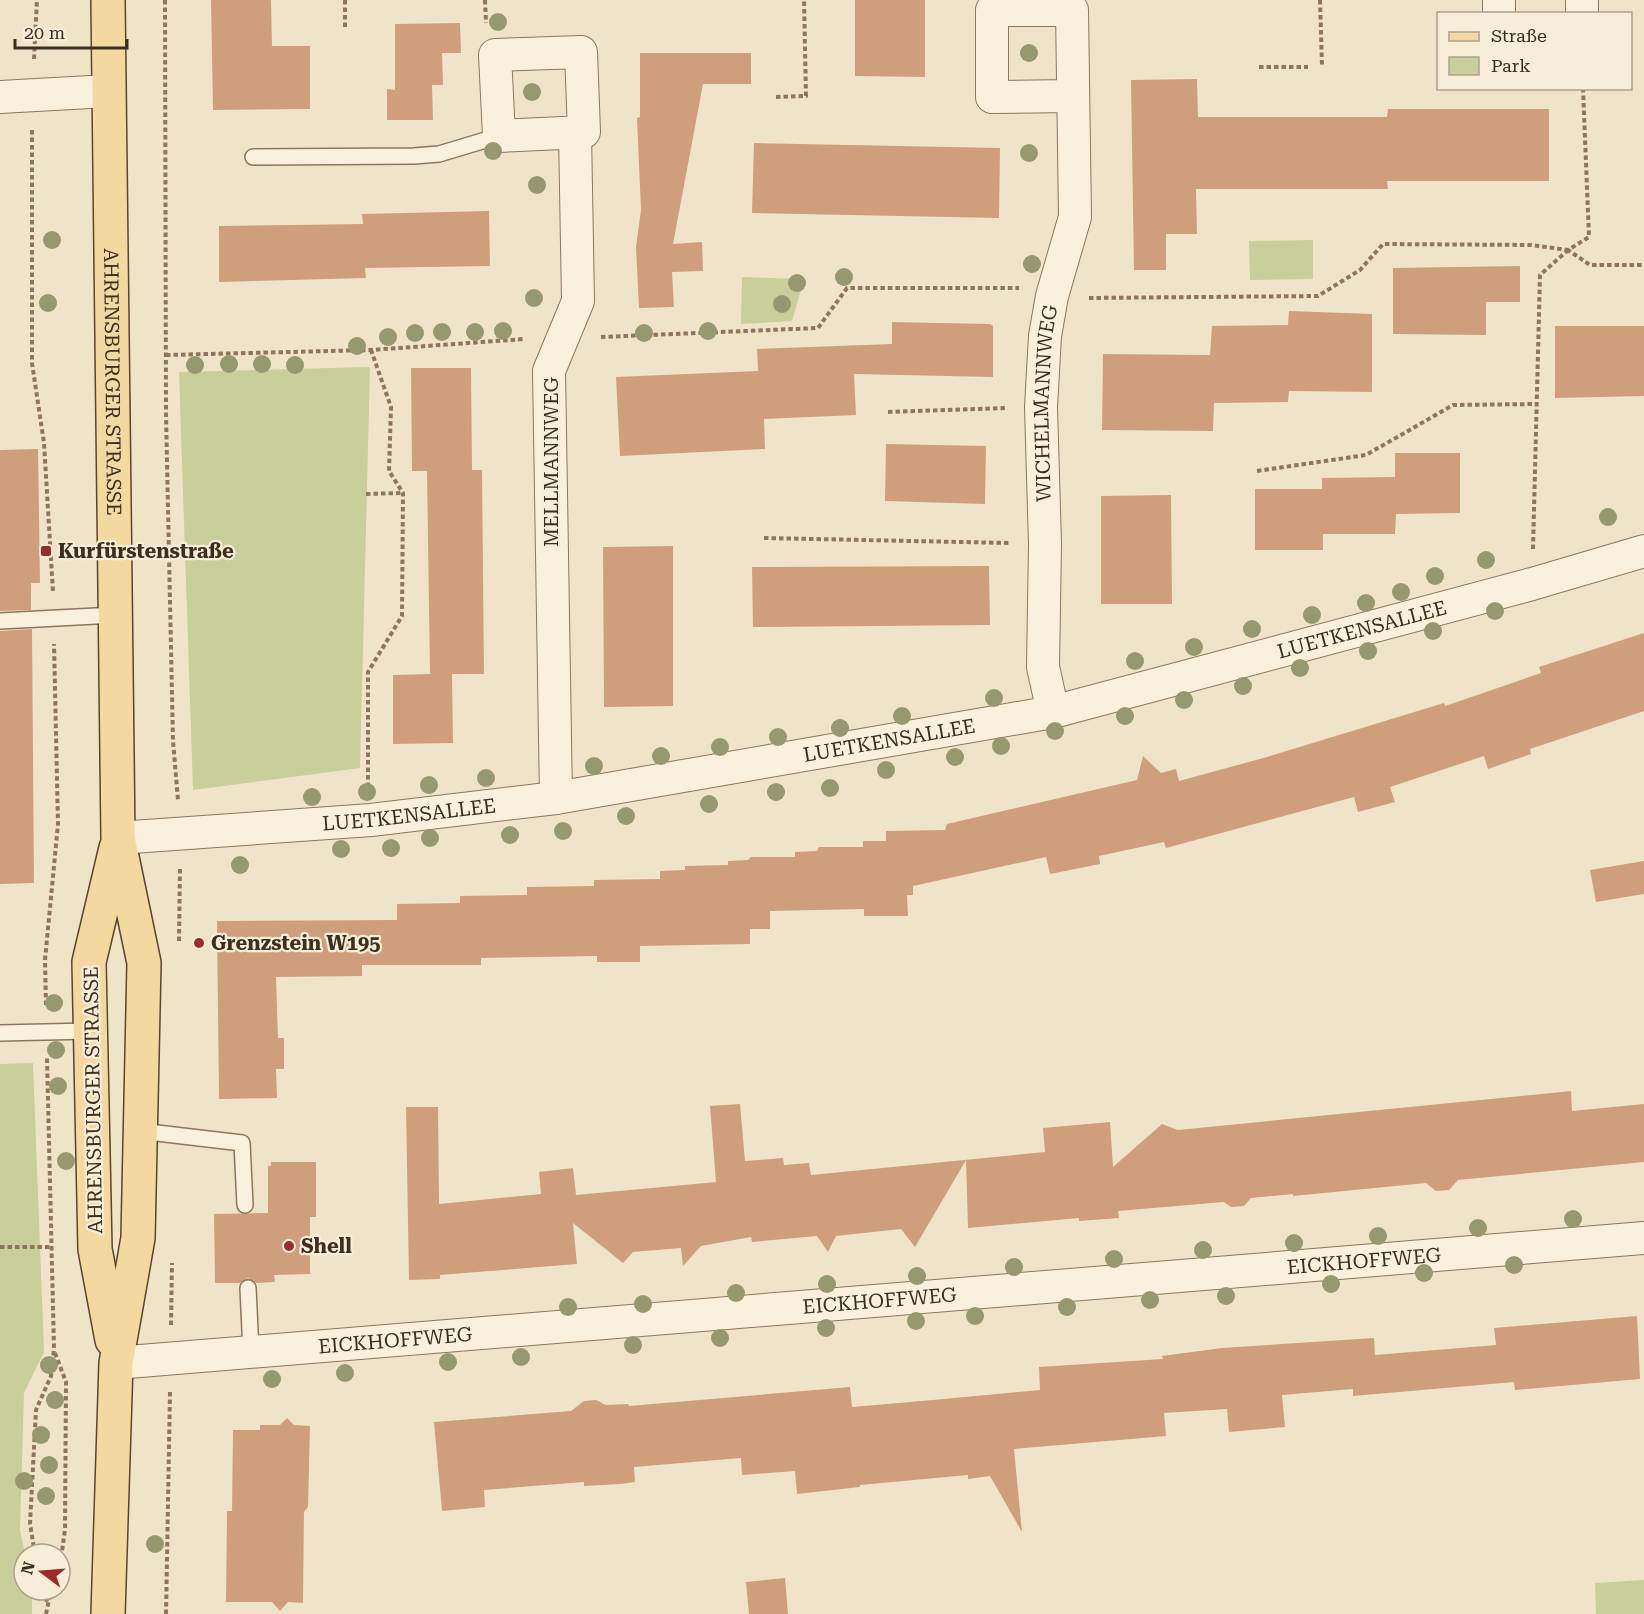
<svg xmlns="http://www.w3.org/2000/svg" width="1644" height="1614" font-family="'Roboto Serif',serif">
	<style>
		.green { fill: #c9cf9b }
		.building { fill: #cf9f7d }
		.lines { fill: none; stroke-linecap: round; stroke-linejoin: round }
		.lane-casing { stroke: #8d765c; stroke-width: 18 }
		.street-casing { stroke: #8d765c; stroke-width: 34 }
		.primary-casing { stroke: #5b4430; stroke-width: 36 }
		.path { stroke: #8d765c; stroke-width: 4; stroke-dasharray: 4.5 3; stroke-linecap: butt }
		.lane { stroke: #faf1dc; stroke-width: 15 }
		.street { stroke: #faf1dc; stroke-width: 32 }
		.primary { stroke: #f3d9a0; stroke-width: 33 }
		.tree { fill: #96986f }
		.poi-dot { fill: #9e2a2b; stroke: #f7eed8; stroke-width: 2 }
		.labels { text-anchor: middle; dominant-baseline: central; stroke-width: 4.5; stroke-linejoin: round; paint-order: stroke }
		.street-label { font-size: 20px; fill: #3d2e20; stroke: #f7eed8 }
		.poi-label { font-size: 20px; font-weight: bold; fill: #3d2e20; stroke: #f7eed8; text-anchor: start }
	</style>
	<rect width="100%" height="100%" fill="#f0e4c8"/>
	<!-- green -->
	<g class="green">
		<path d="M1313,240V279L1250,280L1249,241Z"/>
		<path d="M742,277L804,279L792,321L741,324Z"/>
		<path d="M370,367L360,768L193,790L179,372Z"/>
		<path d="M33,1063L44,1352L24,1393L20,1530L25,1554L24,1590H32V1614H0V1064Z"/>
		<path d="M1644,1580V1614H1596L1595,1583Z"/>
	</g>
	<!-- building -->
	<g class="building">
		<path d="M211,0H271L272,46H310V109L213,110Z"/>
		<path d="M855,0H925V77L855,76Z"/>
		<path d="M460,23L461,53H442L443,85H432L433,120H387V89L395,90V24Z"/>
		<path d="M640,53H751V84H703L673,244L702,242L703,271L672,272L674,307L639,308L636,247L641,210L637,118L640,117Z"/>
		<path d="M1197,79L1198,117H1387L1388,109H1549V181H1387L1388,189H1196L1197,234H1166V270H1134L1131,80Z"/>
		<path d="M754,143L1000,148L999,218L752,213Z"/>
		<path d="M489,211L490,266L365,268L366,278L219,282V226L363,224L362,214Z"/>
		<path d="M1520,266V302H1486V335L1393,334V268Z"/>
		<path d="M1289,311L1372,314V392L1289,391L1288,402L1214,403L1213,431L1102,430L1103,354L1210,355L1212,326L1288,325Z"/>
		<path d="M892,322L990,324L993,326V377L854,374L856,415L764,419L765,449L620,456L616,377L758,371L757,349L892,344Z"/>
		<path d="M1555,326H1644V396L1555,398Z"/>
		<path d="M411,368H471L472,470H482L484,674H452L453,743L393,744V675L430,674L427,471H412Z"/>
		<path d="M886,444L986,446L985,504L885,501Z"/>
		<path d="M38,449L40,583H31V610L0,611V450Z"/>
		<path d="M1395,453H1460V513L1396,514L1395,534H1323V550H1255V489H1322V478L1395,477Z"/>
		<path d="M1171,495L1172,604H1101V496Z"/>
		<path d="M673,546V706L604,707L603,547Z"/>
		<path d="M989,566L990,625L753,627L752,567Z"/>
		<path d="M32,629L34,883L0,884V631Z"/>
		<path d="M1644,633V711L1530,749L1531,754L1488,769L1484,756L1390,787L1395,802L1358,812L1354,797L1166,848L1164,842L1099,856L1100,864L1050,874L1046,857L913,886V895H907L908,916H864V909L770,911V929H750V944L640,946V962H597V956L481,958V965H362V976L276,977L278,1038H284V1069H276L277,1098L219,1099L217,921L397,920V904L460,903V896L527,895V887L594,886V880L660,879V871L685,870V866L728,865V861L748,860L751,857H795V852L817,851L819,847H863V841H886V831L945,830L947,824L1137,780L1143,756L1161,773L1176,769L1179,781L1267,757L1444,703L1445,706L1541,673L1539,667Z"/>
		<path d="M1644,861V894L1596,902L1590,870Z"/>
		<path d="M1571,1091L1572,1111L1644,1104V1162L1458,1180L1449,1190L1436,1191L1426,1183L1293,1196V1194L1251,1198L1244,1206L1231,1207L1224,1202L1118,1211L1119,1218L1079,1221V1218L968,1228L966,1160L915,1247L901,1229L836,1236L828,1252L817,1236L752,1242L751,1237L701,1246L683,1266L681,1248L633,1252L623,1263L573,1223L577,1264L440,1275V1279L409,1280L406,1107H438L439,1204L541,1194L539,1172L573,1168L576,1195L716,1182L710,1106L740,1104L745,1161L783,1158L784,1165L809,1163L811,1175L1045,1152L1043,1128L1110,1122L1113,1167L1162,1124L1178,1130Z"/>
		<path d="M271,1162H316V1217H310V1274L274,1275L275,1282L256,1283L248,1278L240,1283H215L214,1214L268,1213V1166H271Z"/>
		<path d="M1637,1316L1640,1379L1515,1390L1514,1382L1353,1396V1389L1282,1395L1285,1427L1229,1432L1227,1409L1164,1413L1166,1436L1014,1449L1022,1532L990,1476L968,1479V1475L860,1485V1487L797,1494L795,1471L742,1475L741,1458L634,1467L635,1482L620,1484L584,1486V1482L484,1490L485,1507L442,1511L434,1422L571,1411L584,1401L596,1400L606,1405L628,1404L629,1406L850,1387L852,1407L933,1400L1040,1390L1039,1367L1163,1359L1162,1356L1222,1348L1374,1338L1375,1355L1496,1345L1494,1328Z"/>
		<path d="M287,1418L294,1425L310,1426L308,1507L304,1512L303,1603L288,1602L280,1611L272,1602H226L227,1511H232L233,1430H260V1425H280Z"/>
		<path d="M785,1578L788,1614H749L746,1582Z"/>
	</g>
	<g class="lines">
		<defs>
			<g id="lane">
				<path d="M253,157L414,156L439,154L499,136"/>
				<path d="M0,621L115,615"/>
				<path d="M0,1033L90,1031"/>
				<path d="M140,1131L242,1143L245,1205"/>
				<path d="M248,1288L251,1352"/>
			</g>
			<g id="street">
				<path d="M1499,0V14"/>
				<path d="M1582,0V14"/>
				<path d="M581,52L584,132L499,136L495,55Z"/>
				<path d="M0,97L108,91"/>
				<path id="s1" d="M1053,712L1043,667L1045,544L1041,407L1045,336L1052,296L1075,217L1072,10H992V97L1072,96"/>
				<path d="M556,798L549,371L578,301L575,132"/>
				<path id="s2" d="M118,838L371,820L556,798L1053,712L1532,584L1644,551"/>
				<path id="s3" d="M116,1363L1644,1238"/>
			</g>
			<g id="primary">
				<path id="s4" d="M108,0L118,838L144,963L138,1238L116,1363L108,1614"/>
				<path d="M112,1340L95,1249L89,962L116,848"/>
			</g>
		</defs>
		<!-- lane casing -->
		<use href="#lane" class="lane-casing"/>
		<!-- street casing -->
		<use href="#street" class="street-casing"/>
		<!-- primary casing -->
		<use href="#primary" class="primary-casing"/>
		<!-- path -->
		<g class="path">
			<path d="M165,0L166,415L173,741L178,800"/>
			<path d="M345,0V30"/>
			<path d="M485,0L486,23"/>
			<path d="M1320,0L1322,65"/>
			<path d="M34,59L37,0"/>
			<path d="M1259,67H1308"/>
			<path d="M1583,88L1589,237L1568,250L1590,265H1644"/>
			<path d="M776,97L806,96L804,0"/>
			<path d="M32,130V363L44,443L53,592"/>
			<path d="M1089,298L1318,296L1360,270L1383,244L1531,245L1568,250"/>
			<path d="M601,337L818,328L847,288H1019"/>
			<path d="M166,355L371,350L524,339"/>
			<path d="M888,412L1007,408"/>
			<path d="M1257,471L1366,455L1453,405L1536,404"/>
			<path d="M366,494L402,493"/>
			<path d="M764,538L1011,543"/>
			<path d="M1533,549L1540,275L1567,251"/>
			<path d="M368,787V672L402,616L403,493L389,471L391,407L371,350"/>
			<path d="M179,941L180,867"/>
			<path d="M46,1005L45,960L58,824L54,644"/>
			<path d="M0,1247H51"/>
			<path d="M171,1325L172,1263"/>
			<path d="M55,1353L66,1382L65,1529L60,1566"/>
			<path d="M35,1554L30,1524L36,1410L51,1376L54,1349L47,1058"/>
			<path d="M44,1590L47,1602"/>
			<path d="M46,1614L51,1590"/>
			<path d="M166,1614L170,1392"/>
		</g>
		<!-- lane -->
		<use href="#lane" class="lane"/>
		<!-- street -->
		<use href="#street" class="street"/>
		<!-- primary -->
		<use href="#primary" class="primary"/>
	</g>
	<!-- trees -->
	<g class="tree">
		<circle cx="498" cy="22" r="9"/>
		<circle cx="1029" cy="53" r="9"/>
		<circle cx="532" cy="92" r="9"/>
		<circle cx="493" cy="151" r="9"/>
		<circle cx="1029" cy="153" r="9"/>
		<circle cx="537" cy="185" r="9"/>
		<circle cx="52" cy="240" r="9"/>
		<circle cx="1032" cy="264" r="9"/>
		<circle cx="844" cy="277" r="9"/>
		<circle cx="797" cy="283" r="9"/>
		<circle cx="534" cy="298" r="9"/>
		<circle cx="48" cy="303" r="9"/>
		<circle cx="782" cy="304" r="9"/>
		<circle cx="503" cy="331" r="9"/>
		<circle cx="708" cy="331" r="9"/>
		<circle cx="442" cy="332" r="9"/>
		<circle cx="475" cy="332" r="9"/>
		<circle cx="415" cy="333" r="9"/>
		<circle cx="644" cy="333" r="9"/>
		<circle cx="388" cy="337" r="9"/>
		<circle cx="357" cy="346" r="9"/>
		<circle cx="229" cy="364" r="9"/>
		<circle cx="262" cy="364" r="9"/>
		<circle cx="195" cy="365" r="9"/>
		<circle cx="295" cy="365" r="9"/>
		<circle cx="1608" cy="517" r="9"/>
		<circle cx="1486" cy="560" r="9"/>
		<circle cx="1435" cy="576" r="9"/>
		<circle cx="1401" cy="592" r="9"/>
		<circle cx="1366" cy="603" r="9"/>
		<circle cx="1495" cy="611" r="9"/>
		<circle cx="1312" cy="615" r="9"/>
		<circle cx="1252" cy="629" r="9"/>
		<circle cx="1433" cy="631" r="9"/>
		<circle cx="1194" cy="647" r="9"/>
		<circle cx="1368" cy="651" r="9"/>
		<circle cx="1135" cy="661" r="9"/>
		<circle cx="1300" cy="668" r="9"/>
		<circle cx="1243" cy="686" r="9"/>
		<circle cx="994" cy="698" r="9"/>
		<circle cx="1184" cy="700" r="9"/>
		<circle cx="902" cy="716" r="9"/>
		<circle cx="1125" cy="716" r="9"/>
		<circle cx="840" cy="728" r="9"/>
		<circle cx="1055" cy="731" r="9"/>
		<circle cx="778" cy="737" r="9"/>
		<circle cx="1001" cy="746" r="9"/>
		<circle cx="720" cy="747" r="9"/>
		<circle cx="661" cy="756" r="9"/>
		<circle cx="955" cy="757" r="9"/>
		<circle cx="594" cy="766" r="9"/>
		<circle cx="886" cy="770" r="9"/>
		<circle cx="486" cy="778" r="9"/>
		<circle cx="429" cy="785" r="9"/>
		<circle cx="830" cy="788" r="9"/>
		<circle cx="367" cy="792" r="9"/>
		<circle cx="776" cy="792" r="9"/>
		<circle cx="312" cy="797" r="9"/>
		<circle cx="709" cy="804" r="9"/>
		<circle cx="626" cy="816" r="9"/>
		<circle cx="563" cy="831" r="9"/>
		<circle cx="510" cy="835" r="9"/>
		<circle cx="430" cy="838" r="9"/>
		<circle cx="391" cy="848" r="9"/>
		<circle cx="341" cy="849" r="9"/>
		<circle cx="240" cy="865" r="9"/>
		<circle cx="54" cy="1003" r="9"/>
		<circle cx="56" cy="1050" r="9"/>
		<circle cx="58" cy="1086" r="9"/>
		<circle cx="66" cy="1161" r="9"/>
		<circle cx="1573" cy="1219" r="9"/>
		<circle cx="1478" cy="1228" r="9"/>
		<circle cx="1378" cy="1236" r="9"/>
		<circle cx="1294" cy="1243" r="9"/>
		<circle cx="1203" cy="1250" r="9"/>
		<circle cx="1114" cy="1259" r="9"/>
		<circle cx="1514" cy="1265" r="9"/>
		<circle cx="1014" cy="1267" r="9"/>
		<circle cx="1424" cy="1273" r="9"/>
		<circle cx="917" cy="1276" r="9"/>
		<circle cx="827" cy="1284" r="9"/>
		<circle cx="1331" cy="1284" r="9"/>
		<circle cx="736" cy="1293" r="9"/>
		<circle cx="1226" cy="1296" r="9"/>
		<circle cx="1150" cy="1300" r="9"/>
		<circle cx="643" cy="1304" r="9"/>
		<circle cx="568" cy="1307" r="9"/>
		<circle cx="1067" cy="1307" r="9"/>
		<circle cx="975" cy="1316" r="9"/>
		<circle cx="916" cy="1321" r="9"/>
		<circle cx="826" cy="1328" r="9"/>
		<circle cx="720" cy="1338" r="9"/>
		<circle cx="633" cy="1345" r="9"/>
		<circle cx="521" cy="1357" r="9"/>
		<circle cx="448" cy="1362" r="9"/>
		<circle cx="49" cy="1365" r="9"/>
		<circle cx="345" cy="1373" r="9"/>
		<circle cx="272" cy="1379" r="9"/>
		<circle cx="55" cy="1400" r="9"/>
		<circle cx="41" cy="1435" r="9"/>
		<circle cx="49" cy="1465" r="9"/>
		<circle cx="24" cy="1481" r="9"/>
		<circle cx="46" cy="1496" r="9"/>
		<circle cx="155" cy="1544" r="9"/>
	</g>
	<!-- markers -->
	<g class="poi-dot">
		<rect x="40" y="545" width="12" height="12" rx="3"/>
		<circle cx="199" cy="943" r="6"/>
		<circle cx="289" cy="1246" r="6"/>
	</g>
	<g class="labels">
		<!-- street labels -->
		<g class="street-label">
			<text stroke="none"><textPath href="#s4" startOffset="382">AHRENSBURGER STRASSE</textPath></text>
			<text stroke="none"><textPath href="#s1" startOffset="310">WICHELMANNWEG</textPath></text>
			<text transform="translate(551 462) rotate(-90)">MELLMANNWEG</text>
			<text stroke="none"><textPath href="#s2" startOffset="1264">LUETKENSALLEE</textPath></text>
			<text stroke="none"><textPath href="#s2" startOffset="778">LUETKENSALLEE</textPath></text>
			<text stroke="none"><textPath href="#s2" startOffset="292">LUETKENSALLEE</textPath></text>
			<text transform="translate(93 1100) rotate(-91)">AHRENSBURGER STRASSE</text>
			<text stroke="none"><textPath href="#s3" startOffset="1252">EICKHOFFWEG</textPath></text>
			<text stroke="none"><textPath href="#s3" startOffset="766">EICKHOFFWEG</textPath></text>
			<text stroke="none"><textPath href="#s3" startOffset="280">EICKHOFFWEG</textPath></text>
		</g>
		<!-- poi labels -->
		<g class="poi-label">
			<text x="58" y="551">Kurfürstenstraße</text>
			<text x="211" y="943">Grenzstein W195</text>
			<text x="301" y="1246">Shell</text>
		</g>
	</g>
	<!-- legend -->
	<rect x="1437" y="12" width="195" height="78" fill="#f7eed8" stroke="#ada18e" stroke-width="1.5"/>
	<rect x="1449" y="32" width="30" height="9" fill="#f3d9a0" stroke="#ada18e" stroke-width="1.5"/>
	<text x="1491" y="42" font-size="18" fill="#3d2e20">Straße</text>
	<rect x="1449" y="57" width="30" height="18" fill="#c9cf9b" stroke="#ada18e" stroke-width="1.5"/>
	<text x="1491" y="72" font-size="18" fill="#3d2e20">Park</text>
	<!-- north arrow -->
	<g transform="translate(42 1572) rotate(286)"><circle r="28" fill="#f7eed8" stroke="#ada18e" stroke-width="1.5"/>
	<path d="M0-4.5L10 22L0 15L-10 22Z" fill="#9e2a2b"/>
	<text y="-9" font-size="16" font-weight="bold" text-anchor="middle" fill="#3d2e20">N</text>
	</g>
	<!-- scale -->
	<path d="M15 39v9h112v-9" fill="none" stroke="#3d2e20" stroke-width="3"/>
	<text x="24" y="39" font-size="18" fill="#3d2e20" stroke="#f7eed8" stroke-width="4.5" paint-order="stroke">20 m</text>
</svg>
